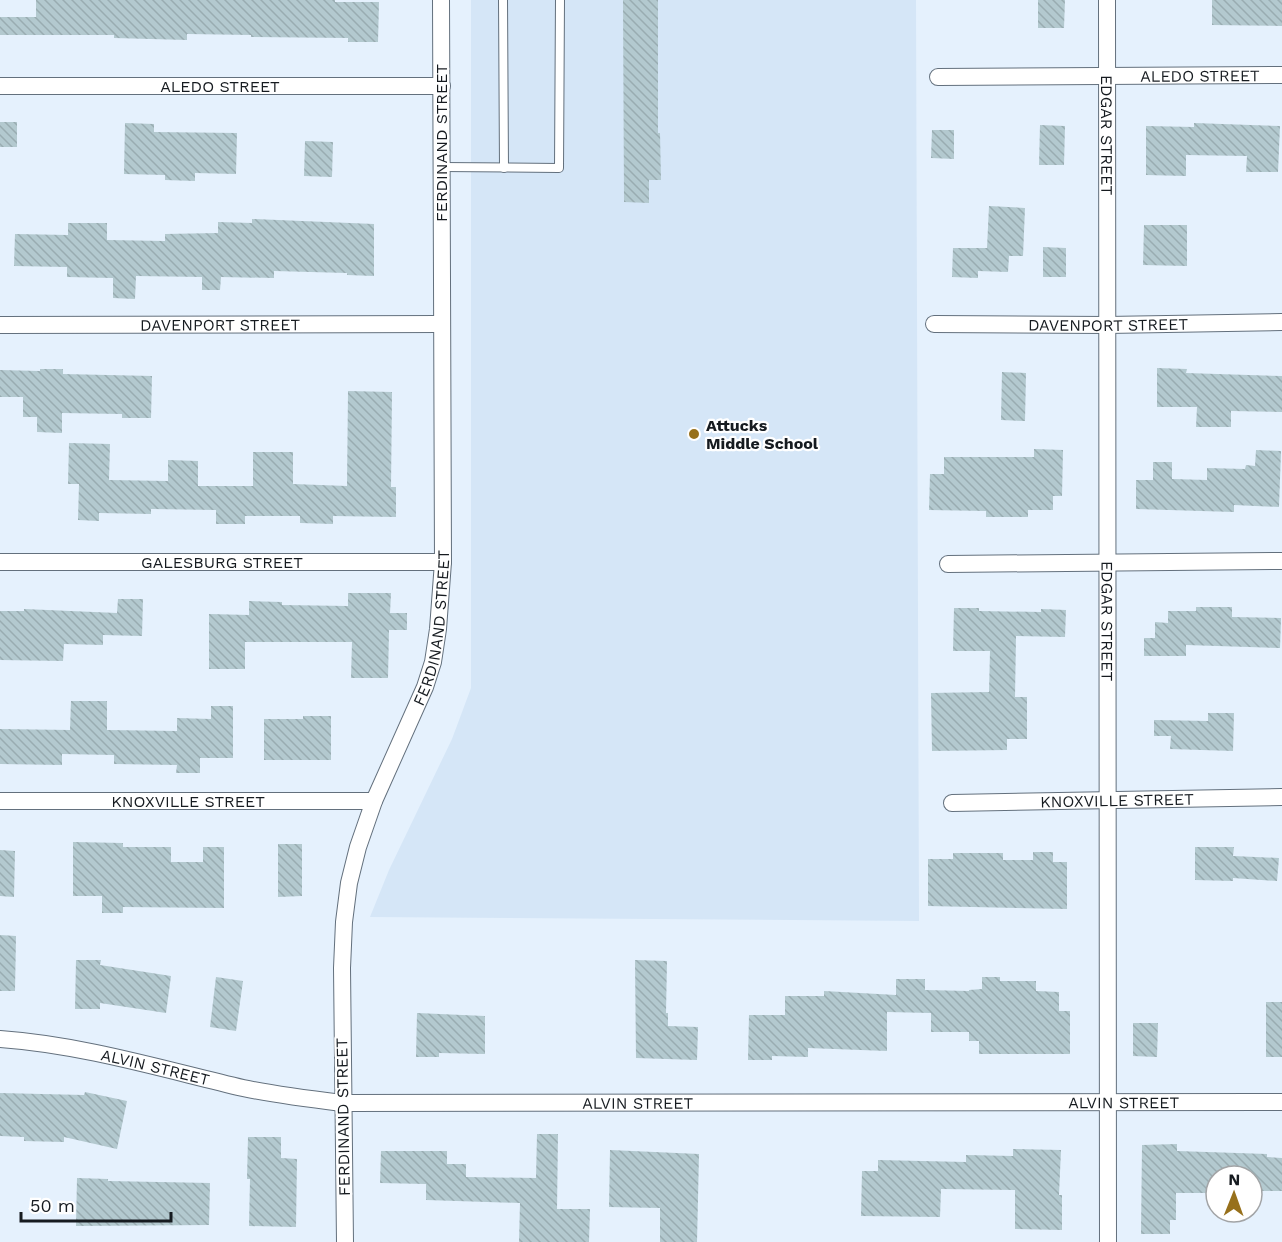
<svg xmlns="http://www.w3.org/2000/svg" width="1282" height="1242" font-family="'Work Sans',sans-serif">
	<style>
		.built { fill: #d5e6f7 }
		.building { fill: url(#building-back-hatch) }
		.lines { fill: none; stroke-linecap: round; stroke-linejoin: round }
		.service-casing { stroke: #63707d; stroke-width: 10 }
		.minor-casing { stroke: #63707d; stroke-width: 18 }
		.service { stroke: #fff; stroke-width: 8 }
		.minor { stroke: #fff; stroke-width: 16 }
		.poi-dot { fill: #97701b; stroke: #fff; stroke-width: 2 }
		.labels { text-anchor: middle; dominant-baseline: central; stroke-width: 4.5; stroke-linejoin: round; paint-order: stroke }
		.street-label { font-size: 16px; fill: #161b20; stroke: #fff }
		.poi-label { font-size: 16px; font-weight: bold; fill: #161b20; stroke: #fff; text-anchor: start }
	</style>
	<defs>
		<pattern id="building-back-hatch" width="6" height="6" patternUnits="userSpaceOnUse" patternTransform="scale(1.5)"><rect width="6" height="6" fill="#b3c9cf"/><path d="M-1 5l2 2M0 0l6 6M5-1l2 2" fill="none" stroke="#99acb1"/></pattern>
	</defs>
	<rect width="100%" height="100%" fill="#e5f1fd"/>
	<!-- built -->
	<path class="built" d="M471,0H916L919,921L370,917L389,870L452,739L471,688Z"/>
	<!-- building -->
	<g class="building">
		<path d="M36,0H335V2H379L378,42H348V38L251,37V35L187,34V40L114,38V35H0V17H36Z"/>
		<path d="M623,0H658V133H660L661,180H649V203L624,202Z"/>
		<path d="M1038,0H1065L1064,28H1038Z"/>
		<path d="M1212,0H1282V26L1212,25Z"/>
		<rect x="0" y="122" width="17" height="25"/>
		<path d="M125,123L154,124V132L237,133L236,174L195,173V181L165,180V175L124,174Z"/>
		<path d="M1194,123L1280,126L1278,172H1246L1247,156L1186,155V176L1146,175V126L1194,127Z"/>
		<path d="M1040,125L1065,126L1064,165H1039Z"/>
		<path d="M932,130H954V159L931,158Z"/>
		<path d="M305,141L333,142L332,177L304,176Z"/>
		<path d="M989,206L1025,208L1023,256H1009L1008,272L978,271V278L952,277L953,248H987Z"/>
		<path d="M252,219L374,224V276L347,275V273L274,271V278L221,277L220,290H202V277L136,276L135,299L113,298V278L67,277V267L14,266L15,234L68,235V223H107V240L165,241V234L218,233V222L252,223Z"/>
		<path d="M1144,225H1187V266L1143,265Z"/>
		<path d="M1043,247L1066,248V277H1043Z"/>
		<path d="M1157,368L1187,369L1186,373L1282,376V412L1231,411V427H1196L1197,407H1157Z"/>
		<path d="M40,369H63V374L152,376L151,418H122V414L62,413V433L37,432V417H23V397H0V370L40,371Z"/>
		<path d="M1002,372L1026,373L1025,421L1001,420Z"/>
		<path d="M348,391L392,392L391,487H396V517L333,516V524L300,523V516H245V524H216V510L151,509V514L99,513V521L78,520L79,484H68L69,443L110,444L109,480L168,481V460L198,461V486H253V452H293V484L347,486Z"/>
		<path d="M1034,449L1063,450L1062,496H1053V510H1028V517H986V511L929,510L930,474H944V457H1034Z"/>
		<path d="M1256,450L1281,451L1279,507L1234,505V512L1136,509V480H1153V462H1172V479L1207,480V468L1245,469L1246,465L1255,466Z"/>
		<path d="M348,593H391L390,613H407V630H389L388,678H351L352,642H245V669H209V614L249,615V601L282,602V605L348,606Z"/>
		<path d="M118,599H143L142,636L103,635V645L64,644L63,661L0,660V611H24V609L117,613Z"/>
		<path d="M1196,607H1232V617L1281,618L1280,648L1186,645V656H1144V638H1155V622L1168,623V611H1196Z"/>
		<path d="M954,608H979V611L1041,612V609L1066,610L1065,637L1016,636L1015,697H1027V739H1007V750L932,751L931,693L989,692L990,651H953Z"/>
		<path d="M71,701H107V730L177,731V718L211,719V706H233V758H200V773H176L177,765L114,764V755L62,754V765L0,764V729L70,730Z"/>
		<path d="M1208,713H1234L1233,751L1170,749L1171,736H1154V720L1208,721Z"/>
		<path d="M303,716H331V760H264V719H303Z"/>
		<path d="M73,842L123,843V847H171V862H203V847H224V908L123,907V913H102V896H73Z"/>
		<path d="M278,844H302V896L278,897Z"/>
		<path d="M1195,847H1234L1233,856L1279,858L1277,881L1233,878V881L1195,880Z"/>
		<path d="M0,850L15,851L14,897L0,896Z"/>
		<path d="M1033,852H1053V862H1067V909L928,906V859H953V853H1003V860H1033Z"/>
		<path d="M0,935L16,936L15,991H0Z"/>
		<path d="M76,960H101L100,965L171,976L166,1013L100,1003V1009H75Z"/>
		<path d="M635,960L667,961L666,1013H668V1026L698,1027L697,1060L636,1058Z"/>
		<path d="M216,977L243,981L236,1031L210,1027Z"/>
		<path d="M982,977H1000V981H1036V991L1059,992V1011H1070V1054H979V1041H969V1032H931V1013L887,1012V1051L808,1048V1057L772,1056V1060H748L749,1015H785V996H824V991L896,995V979H925V990L969,991V990L982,989Z"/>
		<rect x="1266" y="1002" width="16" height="55"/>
		<path d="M417,1013L485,1016V1054L439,1053V1057H416Z"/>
		<path d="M1133,1023H1158L1157,1057L1133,1056Z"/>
		<path d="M85,1092L127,1101L117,1149L64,1137V1142L24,1141V1137L0,1136V1093L84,1095Z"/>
		<path d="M537,1134H558L557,1209H590L589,1242H519L520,1203L426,1200V1184L380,1183L381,1151H447V1164H466V1177L536,1178Z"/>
		<path d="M248,1137H281V1158L297,1159L296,1227L249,1226L250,1179H247Z"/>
		<path d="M1177,1144V1151L1267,1154V1157L1282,1158V1191H1252V1176H1216V1193H1176V1220H1170V1234H1141L1142,1145Z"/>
		<path d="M1013,1149L1061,1150L1059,1195H1062V1230L1015,1229V1190L941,1189L940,1217L861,1216L862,1171H878V1160L966,1162V1155L1013,1156Z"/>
		<path d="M610,1150L699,1154L697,1242H660V1208L609,1207Z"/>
		<path d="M77,1178L108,1179V1181L210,1183L209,1225L76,1226Z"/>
	</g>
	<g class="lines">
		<defs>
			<g id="service">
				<path d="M503,0L504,168"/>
				<path d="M442,167L559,168L560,0"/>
			</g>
			<g id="minor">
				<path id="s1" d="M1107,0L1108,1242"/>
				<path id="s2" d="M938,77L1282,75"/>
				<path id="s3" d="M0,86H442"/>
				<path id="s4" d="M934,324L1107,325L1282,322"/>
				<path id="s5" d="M0,325L441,324"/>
				<path id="s6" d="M0,562H443"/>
				<path d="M948,564L1282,561"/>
				<path id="s7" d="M0,801H374"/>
				<path id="s8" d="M952,803L1282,797"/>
				<path id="s9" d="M0,1039C83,1045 162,1069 243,1088C276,1095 309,1099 342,1103L1282,1102"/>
				<path id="s10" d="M345,1242L342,968L344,922L349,883L358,847L374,801L425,687L433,662L438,629L443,562L441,0"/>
			</g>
		</defs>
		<!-- service casing -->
		<use href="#service" class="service-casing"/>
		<!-- minor casing -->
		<use href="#minor" class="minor-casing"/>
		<!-- service -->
		<use href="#service" class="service"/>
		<!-- minor -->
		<use href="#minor" class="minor"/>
	</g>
	<!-- markers -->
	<circle class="poi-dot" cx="694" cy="434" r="6"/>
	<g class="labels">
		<!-- street labels -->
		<g class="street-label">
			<text stroke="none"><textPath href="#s2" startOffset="262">ALEDO STREET</textPath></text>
			<text stroke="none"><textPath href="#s3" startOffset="220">ALEDO STREET</textPath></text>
			<text stroke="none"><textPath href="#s1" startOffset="135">EDGAR STREET</textPath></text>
			<text transform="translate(441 143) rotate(-90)">FERDINAND STREET</text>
			<text stroke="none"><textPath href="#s4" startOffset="174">DAVENPORT STREET</textPath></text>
			<text stroke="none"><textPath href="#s5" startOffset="220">DAVENPORT STREET</textPath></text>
			<text stroke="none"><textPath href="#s6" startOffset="222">GALESBURG STREET</textPath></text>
			<text stroke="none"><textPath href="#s1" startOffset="621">EDGAR STREET</textPath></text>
			<text stroke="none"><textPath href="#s10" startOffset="630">FERDINAND STREET</textPath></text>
			<text stroke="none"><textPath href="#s8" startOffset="165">KNOXVILLE STREET</textPath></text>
			<text stroke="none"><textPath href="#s7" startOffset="188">KNOXVILLE STREET</textPath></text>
			<text stroke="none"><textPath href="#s9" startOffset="158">ALVIN STREET</textPath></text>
			<text stroke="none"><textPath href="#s9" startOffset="644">ALVIN STREET</textPath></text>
			<text stroke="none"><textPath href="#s9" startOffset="1130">ALVIN STREET</textPath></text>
			<text transform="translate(343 1117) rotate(-91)">FERDINAND STREET</text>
		</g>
		<!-- poi labels -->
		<g class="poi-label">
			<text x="706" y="425">Attucks<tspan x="706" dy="18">Middle School</tspan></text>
		</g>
	</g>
	<!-- north arrow -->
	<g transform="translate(1234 1194) rotate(1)"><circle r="28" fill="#ffffff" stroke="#a2a4a6" stroke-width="1.5"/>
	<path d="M0-4.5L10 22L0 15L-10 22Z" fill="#97701b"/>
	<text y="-9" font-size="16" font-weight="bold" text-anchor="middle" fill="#161b20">N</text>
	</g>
	<!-- scale -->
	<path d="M21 1212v9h150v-9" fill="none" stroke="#161b20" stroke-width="3"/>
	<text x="30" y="1212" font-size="18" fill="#161b20" stroke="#ffffff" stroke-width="4.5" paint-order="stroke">50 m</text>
</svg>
